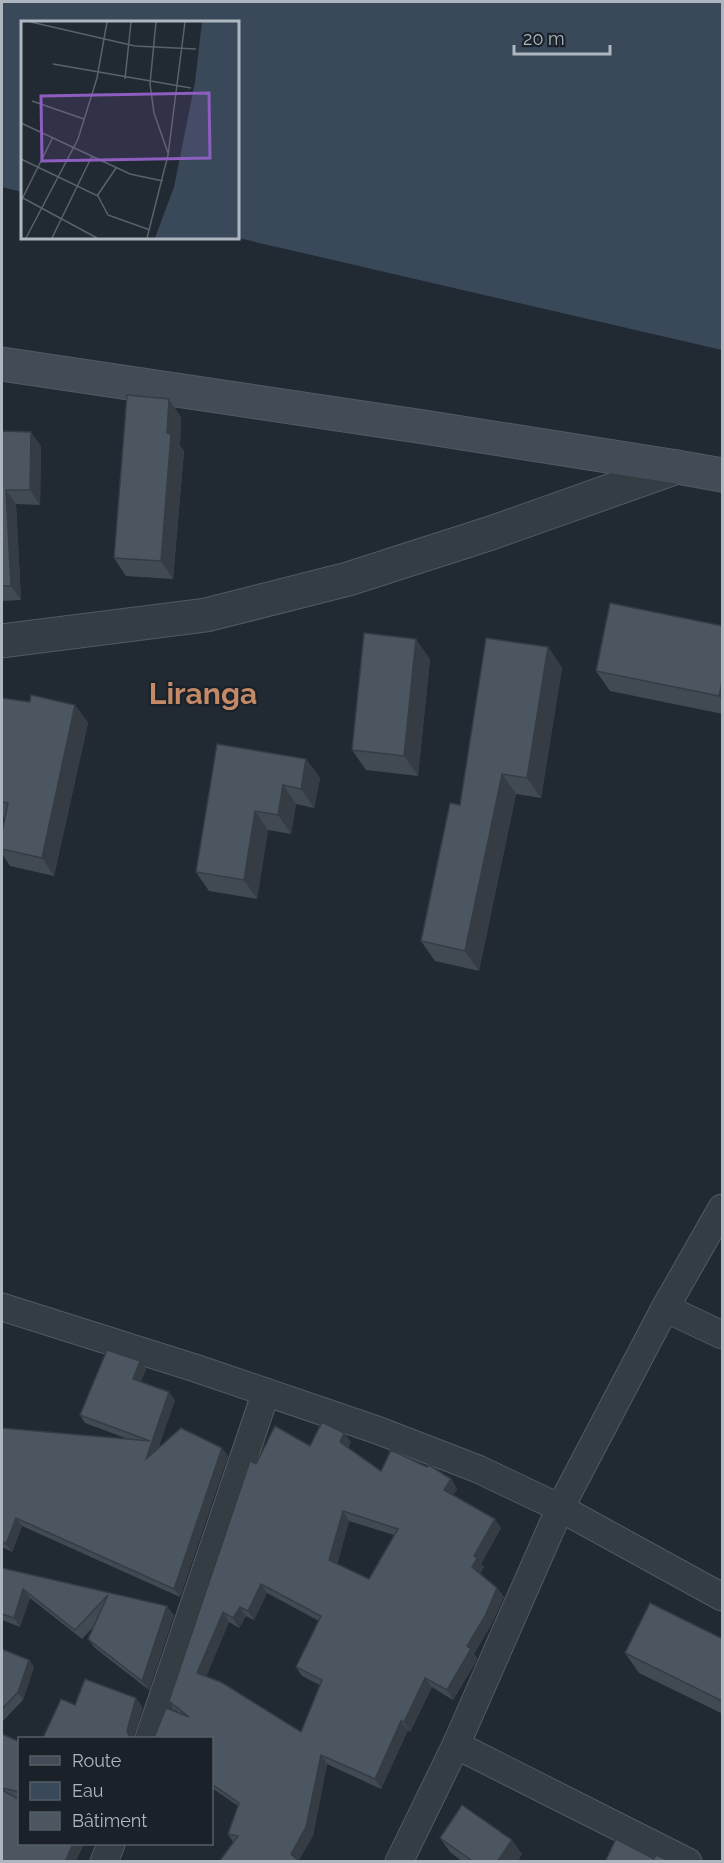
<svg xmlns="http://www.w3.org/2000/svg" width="724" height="1863" font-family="Raleway,sans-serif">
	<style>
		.water { fill: #39495a }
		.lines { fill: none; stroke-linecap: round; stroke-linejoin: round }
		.minor-casing { stroke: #525a61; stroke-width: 29 }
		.tertiary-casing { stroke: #525a61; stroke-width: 35 }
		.secondary-casing { stroke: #525a61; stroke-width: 35 }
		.minor { stroke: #343c44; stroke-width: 27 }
		.tertiary { stroke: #343c44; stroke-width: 33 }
		.secondary { stroke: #434b56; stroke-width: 33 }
		.wall { fill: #414a53; fill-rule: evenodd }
		.shaded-wall { fill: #353c44 }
		.building { fill: #4c5661; stroke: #353c44; stroke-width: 1.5; fill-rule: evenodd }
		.labels { text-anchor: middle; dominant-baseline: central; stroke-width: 4.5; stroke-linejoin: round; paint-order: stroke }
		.town-label { font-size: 30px; font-weight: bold; fill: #c48966; stroke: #1a2128 }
		.inset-road { fill: none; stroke: #59626b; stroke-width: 1.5 }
		.view { fill: #8d5dbf; fill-opacity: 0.15; stroke: #8d5dbf; stroke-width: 3 }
		.inset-edge { fill: none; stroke: #aeb7c0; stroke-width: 3 }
	</style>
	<rect width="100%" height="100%" fill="#212a33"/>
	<!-- water -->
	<path class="water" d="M2,2H722V350L234,237H237V22H22V192L2,187Z"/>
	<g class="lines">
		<defs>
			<g id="minor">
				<path d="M2,1307L195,1368L377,1430L478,1469L560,1508L722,1597"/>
				<path d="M665,1308L722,1335"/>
				<path d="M149,1738L266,1392"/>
				<path d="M456,1745L688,1862"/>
				<path d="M104,1862L111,1844"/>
				<path d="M399,1862L456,1745L560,1508L665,1308L722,1208"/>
			</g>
			<path id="tertiary" d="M2,641L206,615L348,579L491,533L677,467"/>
			<path id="secondary" d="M2,364L424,427L677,467L722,475"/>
		</defs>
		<!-- minor casing -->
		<use href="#minor" class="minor-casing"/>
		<!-- tertiary casing -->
		<use href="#tertiary" class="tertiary-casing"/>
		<!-- secondary casing -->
		<use href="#secondary" class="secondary-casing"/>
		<!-- minor -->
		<use href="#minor" class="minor"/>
		<!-- tertiary -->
		<use href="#tertiary" class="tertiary"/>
		<!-- secondary -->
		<use href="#secondary" class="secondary"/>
	</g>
	<!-- wall -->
	<g class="wall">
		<path d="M181,417L180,446L184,451L173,579L126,576L114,558Z"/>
		<path d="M2,431L41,446L40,505L16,504L21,600L2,601Z"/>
		<path d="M723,626V714L610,691L596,671Z"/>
		<path d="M548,647L562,668L541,798L516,794L479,971L435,961L421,941L460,805Z"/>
		<path d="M430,659L418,776L366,770L352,750Z"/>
		<path d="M2,698L30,702L75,705L88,723L54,876L10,866L2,854V832L5,818L2,817Z"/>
		<path d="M306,759L320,778L314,808L296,804L291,834L268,830L257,899L209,891L196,872Z"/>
		<path d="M146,1369L141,1382L175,1400L158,1448L228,1456L180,1597L22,1526L12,1552L2,1547V1428L128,1439L85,1423L80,1415Z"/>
		<path d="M351,1442L348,1448L381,1471L451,1479L457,1489L453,1495L501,1528L481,1564L484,1567L480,1573L497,1588L504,1597L491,1625L474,1654L477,1658L475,1663L453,1700L432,1687L410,1732L408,1730L381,1789L327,1764L313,1836L233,1842L228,1834L238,1806L212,1788V1738L175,1710L169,1701L256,1464L310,1446ZM349,1521L394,1535L369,1579L337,1564ZM267,1593L319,1621L296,1667L302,1676L320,1685L301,1732L206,1676L229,1622L239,1628L246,1616L254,1620Z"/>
		<path d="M2,1568L174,1615L149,1690L95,1648L88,1639L95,1625L82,1639L30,1598L20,1627L2,1620Z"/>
		<path d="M723,1639V1714L639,1673L625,1653Z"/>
		<path d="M2,1649L29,1660L34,1667L23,1700L2,1722Z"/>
		<path d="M2,1734L20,1742V1844H84L75,1862H2Z"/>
		<path d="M440,1838L522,1854L517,1862H463L450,1852Z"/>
	</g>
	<!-- shaded-wall -->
	<g class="shaded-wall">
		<path d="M169,399L181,417L180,446L184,451L173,579L161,561Z"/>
		<path d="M31,432L41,446L40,505L30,490Z"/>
		<path d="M6,490L16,504L21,600L11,586Z"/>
		<path d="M416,639L430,659L418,776L404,756Z"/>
		<path d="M548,647L562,668L541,798L527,778Z"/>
		<path d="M723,678V702L719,696Z"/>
		<path d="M75,705L88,723L54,876L42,858Z"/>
		<path d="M306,759L320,778L314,808L301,789Z"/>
		<path d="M502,774L516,794L479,971L465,951Z"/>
		<path d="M283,785L296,804L291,834L278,815Z"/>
		<path d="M255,811L268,830L257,899L244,880Z"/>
		<path d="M140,1361L146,1369L139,1387L133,1379Z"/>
		<path d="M169,1392L175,1400L152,1467L146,1459Z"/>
		<path d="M344,1433L351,1442L346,1451L340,1442Z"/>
		<path d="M222,1448L228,1456L180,1597L174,1589Z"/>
		<path d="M451,1479L457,1489L451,1499L444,1490Z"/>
		<path d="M343,1511L349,1521L336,1569L329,1560Z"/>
		<path d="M16,1518L22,1526L12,1552L6,1544Z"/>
		<path d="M495,1519L501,1528L481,1564L484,1567L478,1576L472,1567L474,1556Z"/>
		<path d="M261,1584L267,1593L254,1620L248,1611Z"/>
		<path d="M497,1588L504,1597L491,1625L474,1654L477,1658L475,1663L453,1700L447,1690L467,1646Z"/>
		<path d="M23,1589L30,1598L20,1627L14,1618Z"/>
		<path d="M167,1606L174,1615L149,1690L142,1681Z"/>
		<path d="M240,1607L246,1616L239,1628L233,1618Z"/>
		<path d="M223,1612L229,1622L204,1682L197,1673Z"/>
		<path d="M29,1660L34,1667L23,1700L18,1692Z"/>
		<path d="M425,1678L432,1687L410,1732L404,1722Z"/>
		<path d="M136,1698L143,1707L134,1738H130L127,1731Z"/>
		<path d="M401,1721L408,1730L381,1789L375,1779Z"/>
		<path d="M321,1755L327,1764L313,1836L298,1862L291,1854Z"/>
		<path d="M512,1840L522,1854L517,1862H497Z"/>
		<path d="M73,1844H84L75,1862H65Z"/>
	</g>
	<!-- building -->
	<g class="building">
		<path d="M127,395L169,399L167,433L171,434L161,561L114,558Z"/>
		<path d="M2,431L31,432L30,490H6L11,586H2Z"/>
		<path d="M610,603L723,626V678L719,696L596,671Z"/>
		<path d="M364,633L416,639L404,756L352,750Z"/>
		<path d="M486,638L548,647L527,778L502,774L465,951L421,941L450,803L460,805Z"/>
		<path d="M31,695L75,705L42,858L2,849V832L8,803L2,802V698L30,702Z"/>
		<path d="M217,744L306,759L301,789L283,785L278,815L255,811L244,880L196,872Z"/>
		<path d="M107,1350L140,1361L133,1379L169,1392L146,1459L181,1428L222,1448L174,1589L16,1518L6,1544L2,1541V1428L150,1441L80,1415Z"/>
		<path d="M322,1422L344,1433L340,1442L381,1471L391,1450L427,1467L429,1465L451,1479L444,1490L495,1519L474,1556L477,1558L472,1567L497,1588L485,1616L467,1646L471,1649L468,1654L447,1690L425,1678L404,1722L401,1721L375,1779L321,1755L306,1827L291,1854L300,1862H219L238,1836L228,1834L239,1803L212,1784V1738H154L166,1708L189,1717L169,1701L250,1461L256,1464L275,1426L310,1446ZM343,1511L398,1529L369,1579L329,1560ZM261,1584L321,1616L296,1667L322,1680L301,1732L221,1682L197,1673L223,1612L233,1618L240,1607L248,1611Z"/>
		<path d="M2,1568L167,1606L142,1681L88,1639L108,1595L75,1630L23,1589L14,1618L2,1614Z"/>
		<path d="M650,1603L723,1639L722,1701L625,1653Z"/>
		<path d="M2,1649L29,1660L18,1692L2,1709Z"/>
		<path d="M85,1679L136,1698L127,1731L130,1738H43L61,1699L75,1705Z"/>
		<path d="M2,1734L20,1742V1792L2,1788Z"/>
		<path d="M2,1790L20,1800V1844H73L65,1862H2Z"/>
		<path d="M462,1805L512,1840L497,1862H474L440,1838Z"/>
		<path d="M616,1839L654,1859L656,1855L672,1862H605Z"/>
	</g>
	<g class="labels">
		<!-- town labels -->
		<g class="town-label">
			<text x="203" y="693">Liranga</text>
		</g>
	</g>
	<!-- overview -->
	<g transform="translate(21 21)">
		<rect width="218" height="218" fill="#212a33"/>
		<path d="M181,1H217V217H134L153,166L174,61Z" fill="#39495a"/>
		<path class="inset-road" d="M10,1L114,25L175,28M135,1L129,63L133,92L147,132M32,43L170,67M104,58L110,1M11,80L63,98M0,102L109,153L142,160M0,138L77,175L87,194L129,209M76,175L95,147M0,176L76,217M0,180L32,116M5,217L57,118L76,57L86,1M31,217L71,135M126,217L147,134L164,1"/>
		<path class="view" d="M188,72L189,137L21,140L20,75Z"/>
		<rect width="218" height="218" class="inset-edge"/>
	</g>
	<!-- border -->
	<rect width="724" height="1863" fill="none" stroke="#aeb7c0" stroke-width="6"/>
	<!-- legend -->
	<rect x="18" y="1737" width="195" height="108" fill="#1a2128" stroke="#555d65" stroke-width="1.5"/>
	<rect x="30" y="1756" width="30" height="9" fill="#434b56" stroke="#555d65" stroke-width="1.5"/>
	<text x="72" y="1767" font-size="18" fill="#aeb7c0">Route</text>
	<rect x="30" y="1782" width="30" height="18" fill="#39495a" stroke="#555d65" stroke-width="1.5"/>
	<text x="72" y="1797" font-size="18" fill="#aeb7c0">Eau</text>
	<rect x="30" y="1812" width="30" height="18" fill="#4c5661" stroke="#555d65" stroke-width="1.5"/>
	<text x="72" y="1827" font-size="18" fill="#aeb7c0">Bâtiment</text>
	<!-- scale -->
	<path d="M514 45v9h96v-9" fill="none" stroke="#aeb7c0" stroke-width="3"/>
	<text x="523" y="45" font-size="18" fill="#aeb7c0" stroke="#1a2128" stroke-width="4.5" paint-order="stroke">20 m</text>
</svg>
